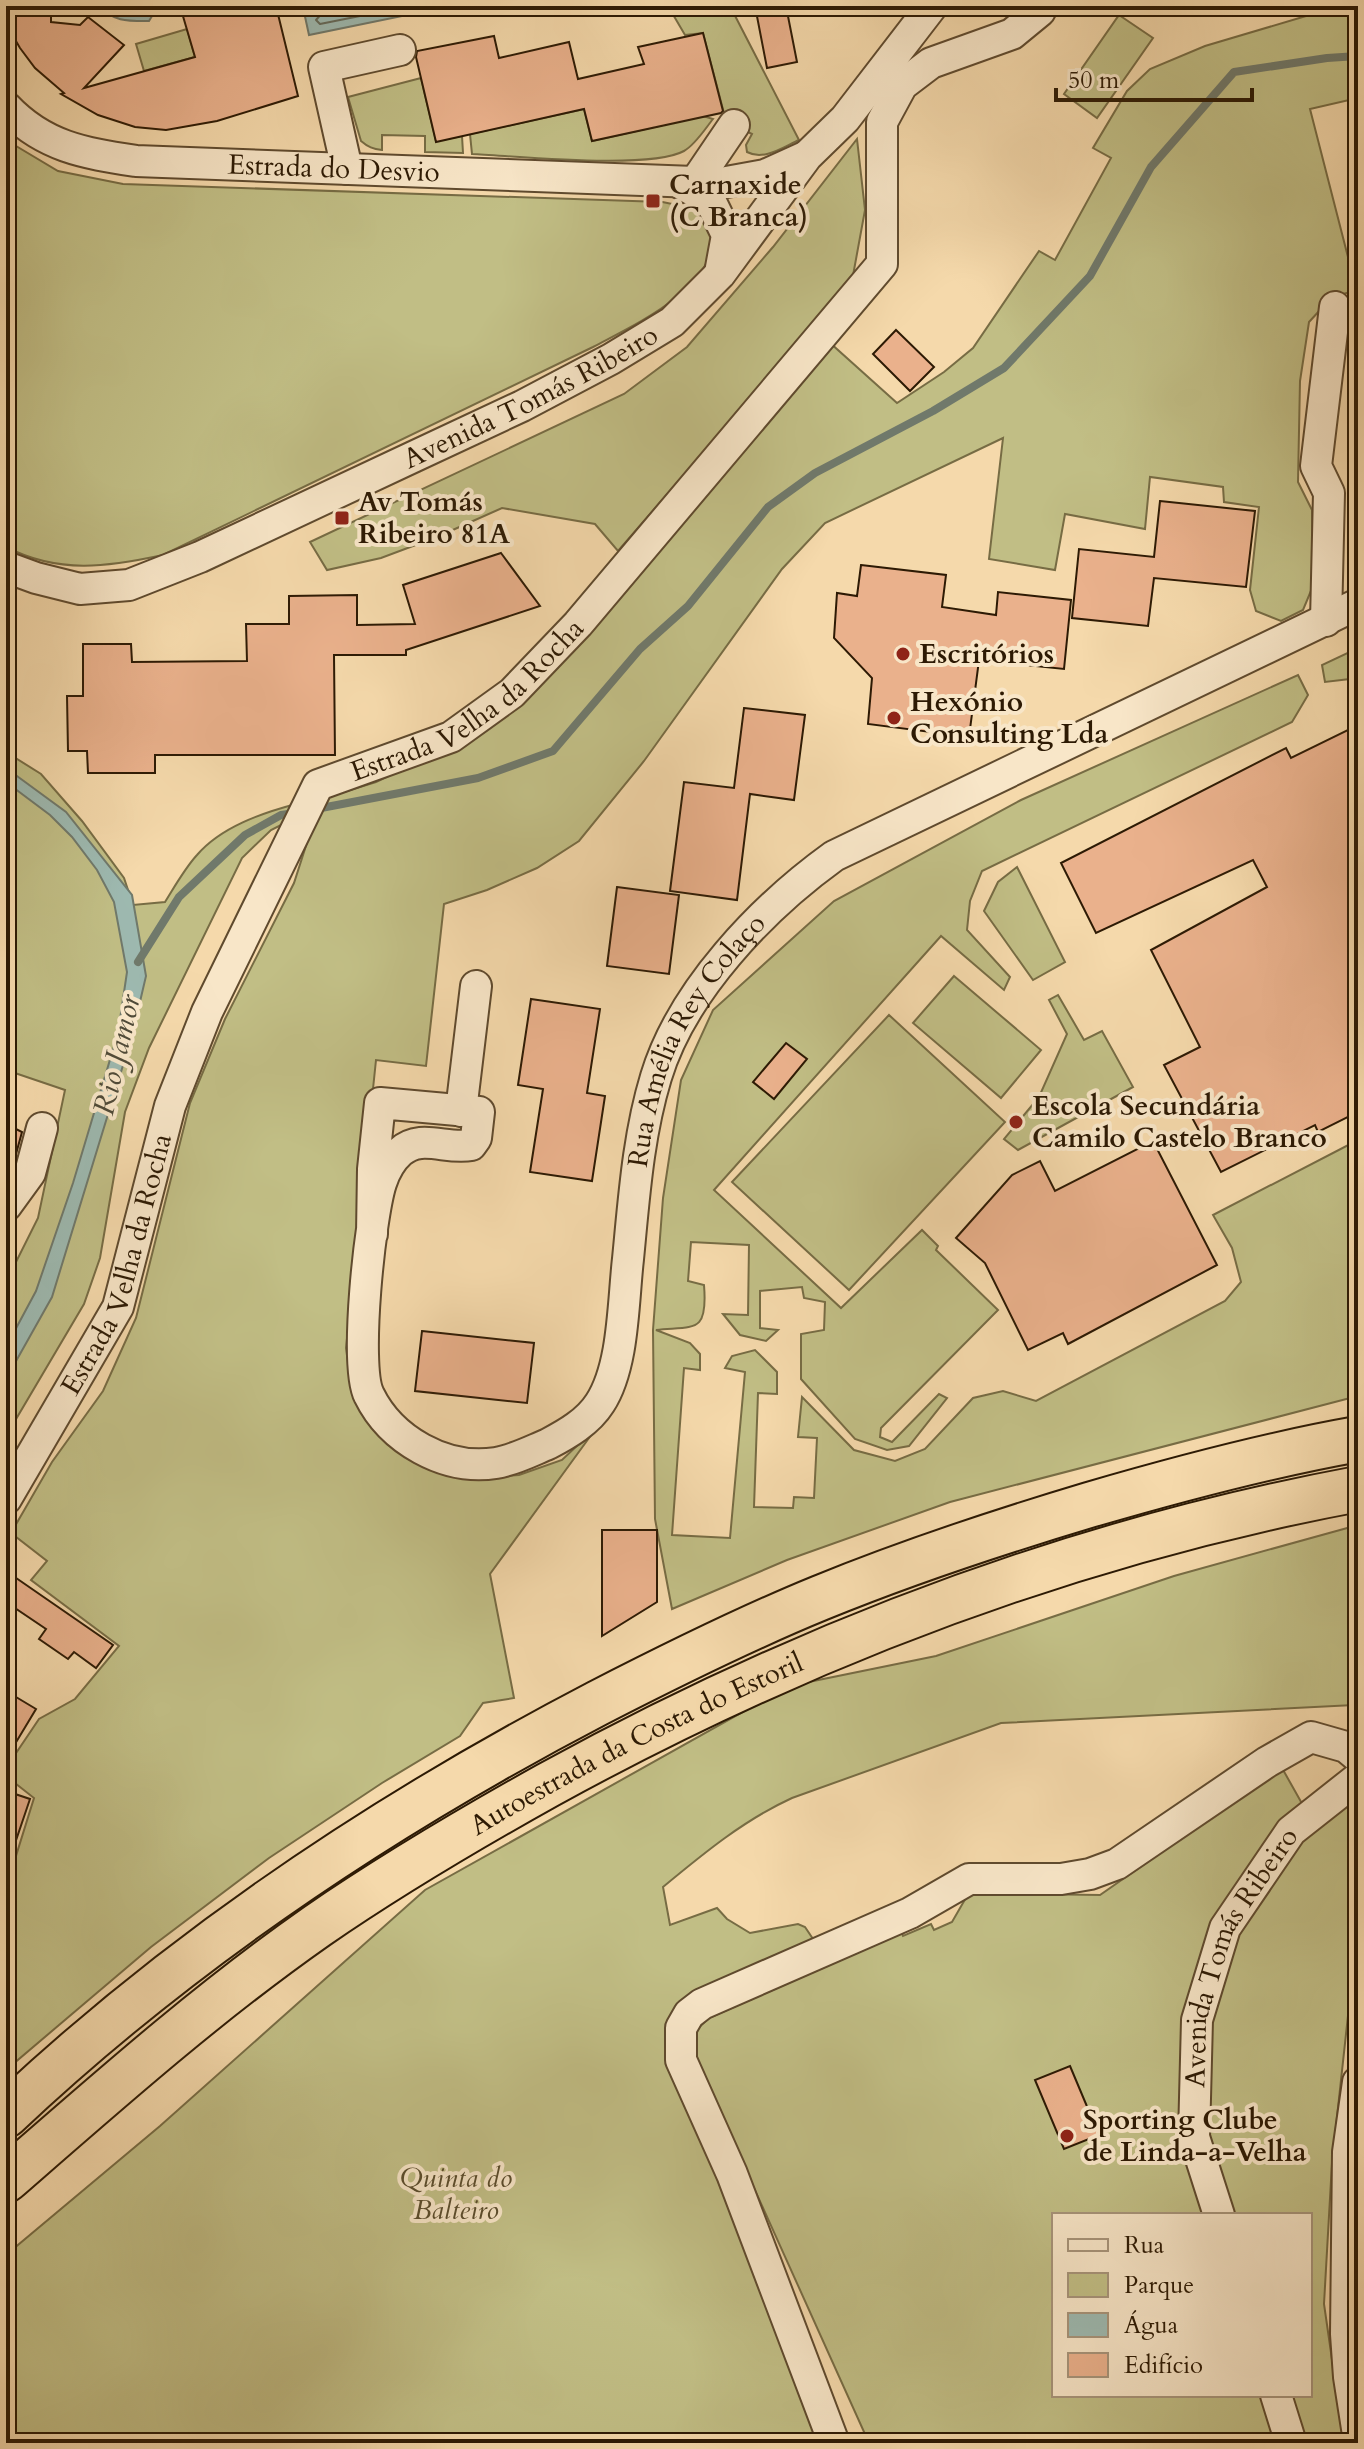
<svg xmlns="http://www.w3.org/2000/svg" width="1364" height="2449" font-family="Cardo,serif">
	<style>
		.green { fill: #c1be85; stroke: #776c44; stroke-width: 2 }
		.water { fill: #9db9b0; stroke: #70796b; stroke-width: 2 }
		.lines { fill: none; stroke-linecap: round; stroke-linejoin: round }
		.shore { stroke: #656a5a; stroke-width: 2 }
		.stream { stroke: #70796b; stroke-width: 8 }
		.building { fill: #eab18c; stroke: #2d1a04; stroke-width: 2 }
		.minor-casing { stroke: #5f4a2e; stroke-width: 34 }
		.highway-casing { stroke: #2d1a04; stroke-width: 48 }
		.minor { stroke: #f8e6c8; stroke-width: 30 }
		.highway { stroke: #f5d9ab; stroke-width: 44 }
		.poi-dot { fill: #8f2418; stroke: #f8e6c8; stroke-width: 3 }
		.labels { text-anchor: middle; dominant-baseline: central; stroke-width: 8; stroke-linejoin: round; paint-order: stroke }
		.street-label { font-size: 28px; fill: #2d1a04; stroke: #f8e6c8 }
		.poi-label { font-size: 28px; font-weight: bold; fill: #2d1a04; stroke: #f8e6c8; text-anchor: start }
		.park-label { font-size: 28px; font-style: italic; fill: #594b2b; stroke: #f8e6c8 }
		.water-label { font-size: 30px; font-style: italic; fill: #4f4a38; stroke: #f8e6c8 }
	</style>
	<rect width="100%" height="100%" fill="#f5d9ab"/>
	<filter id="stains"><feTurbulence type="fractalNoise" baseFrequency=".0025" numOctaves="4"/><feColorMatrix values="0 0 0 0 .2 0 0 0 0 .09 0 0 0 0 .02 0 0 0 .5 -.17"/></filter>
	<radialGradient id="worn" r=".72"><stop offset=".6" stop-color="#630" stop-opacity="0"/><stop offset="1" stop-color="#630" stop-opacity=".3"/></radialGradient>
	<!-- green -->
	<g class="green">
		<path d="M668,6H730L799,140C783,147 764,161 747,152L746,145L752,134L726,121L703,33L685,35Z"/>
		<path d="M1358,12V98L1310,109L1348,257L1358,254V290L1332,297L1309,322L1300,381L1298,482L1312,510L1313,586L1303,610L1281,621L1256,611L1250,590L1259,507L1224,502L1223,487L1150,477L1145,529L1065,514L1055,570L989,559L1003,438L825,523L782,569L644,761L579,841L537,868L487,890L444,904L426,1066L376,1060L346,1348L350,1377L468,1478L519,1475L562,1460L597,1427L490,1574L514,1698L483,1703L460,1736L382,1783L269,1858L151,1947L6,2070V1888L34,1798L6,1776V1768L39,1719L75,1699L119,1646L31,1580L47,1561L11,1533L52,1462L103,1391L136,1318L190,1103L225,1019L294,883L321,799L376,782L471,737L829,342L897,403L944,372L973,348L1039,251L1055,260L1111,158L1093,148L1127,91L1150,69L1205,46L1306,16Z"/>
		<path d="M1119,15L1153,38L1097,118L1064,94Z"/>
		<path d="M187,29L195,57L144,71L136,44Z"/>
		<path d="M421,78L436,141L462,136L463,153L425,152V136L382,135V150C373,149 368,147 361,141L348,97Z"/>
		<path d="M584,109L592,141L703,116L713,119C705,129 695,145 684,151C649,170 517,156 472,154L470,134Z"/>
		<path d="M857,139L865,210L852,281L618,551L595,524L502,508L437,537L381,558L327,570L310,542L624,394L687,347L773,247Z"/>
		<path d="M6,140L58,171L123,184L662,202C683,206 705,210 710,234C722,286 630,327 593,347L163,555C108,567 58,574 6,547Z"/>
		<path d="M1358,648V678L1325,682L1322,665Z"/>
		<path d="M1298,675L1308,695L1292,722L982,871L970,901L967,930L1010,977L1004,990L941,936L714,1190L841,1308L922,1230L938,1246L936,1250L998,1310L881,1428L880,1437L892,1442L939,1394L947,1398L909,1446L887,1450L855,1439L801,1379V1334L824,1330L825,1302L804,1298L802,1287L760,1291V1328L778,1330L766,1341L740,1335L723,1314L748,1315L749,1245L691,1242L688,1281L704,1285C708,1334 695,1326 656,1330L690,1343L700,1354V1370L684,1368L672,1535L730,1538L745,1372L725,1368L732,1356L755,1350L777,1372V1394L758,1393L754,1507L793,1508L794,1497L814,1498L817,1438L798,1437L802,1397L854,1450L895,1461L925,1449L973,1398L1003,1391L1036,1401L1225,1301L1241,1282L1232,1248L1213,1215L1358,1140V1396L950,1502L787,1560L672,1609L655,1519L653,1330L663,1198L681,1080L713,1010L834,901L1021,800Z"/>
		<path d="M6,752L41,774L82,821L124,878L133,905L165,902C175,886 185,868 197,855C221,827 262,813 296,804L293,819L271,830L242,858L149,1048L125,1112L100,1258L84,1304L6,1436V1282L38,1218L65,1090L6,1070Z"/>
		<path d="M1017,867L1065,962L1033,980L984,911L998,882Z"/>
		<path d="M954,976L1041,1050L1001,1098L913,1023Z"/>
		<path d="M1058,995L1084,1040L1102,1031L1133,1087L1018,1150L1004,1139L1039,1097L1067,1034L1049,1000Z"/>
		<path d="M889,1015L1005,1122L849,1290L732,1182Z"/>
		<path d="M1358,1525V1710L1354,1705L1001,1723L792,1798C744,1820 704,1853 663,1887L670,1925L717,1908L727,1919L750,1933L798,1924L805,1927L813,1939L811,1946L696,1994L671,2059L819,2443H6V2255L160,2126L425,1890L789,1686L936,1656L1174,1576Z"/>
		<path d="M1282,1768L1309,1816L1358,1778V1988H1351L1332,2163L1324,2304L1344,2443H1304L1287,2395H1310V2215H1054V2395H1276L1291,2443H869L695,2057L693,2033L709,2018L902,1933L903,1936L931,1924L934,1930L952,1922L967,1896L984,1885L1031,1894L1100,1895Z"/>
	</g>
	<!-- water -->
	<g class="water">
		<path d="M99,6H158L149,21C128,21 114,22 99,6Z"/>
		<path d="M334,6H405L407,15L309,35L304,12Z"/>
		<path d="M6,768L66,812L132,895L146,976L132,1036L52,1297L6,1379V1347L36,1291L73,1183L118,1033L127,972L114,902L97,870L72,837L50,815L6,782Z"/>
	</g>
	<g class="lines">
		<!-- shore -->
		<path class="shore" d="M324,6L323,12L316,20L320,24L395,9L398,6"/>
		<!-- stream -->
		<g class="stream">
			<path d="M316,809L478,778L553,751L640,649L688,606L768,507L815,473L933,411L1004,368L1090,276L1151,167L1234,72L1327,58L1358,56"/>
			<path d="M138,962L179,897L245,835L281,815L295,813"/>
		</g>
	</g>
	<!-- building -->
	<g class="building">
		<path d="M6,6H51V22L80,25L88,17L124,45L84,88L195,57L180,6H276L298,96L217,121L166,130L135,127L98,115L61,94L64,93L35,68L20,48L6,24Z"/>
		<path d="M755,6H786L797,62L767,68Z"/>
		<path d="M703,33L723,111L721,113L592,141L584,109L436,142L416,57L417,51L494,36L499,58L569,42L578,79L644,64L638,47Z"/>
		<path d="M896,330L934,367L910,391L873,354Z"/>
		<path d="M1160,501L1255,511L1246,587L1154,578L1148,626L1072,618L1079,549L1154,557Z"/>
		<path d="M501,553L540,606L406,650V655H334L335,755H155V773H88L87,751H68L67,696H83V644H131L132,662L247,661L246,624H289V596L357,595V625L415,624L403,585Z"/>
		<path d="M861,565L946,575L942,607L996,615L998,592L1071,600L1064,669L979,660L969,737L868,724L872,678L834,638L837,593L857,596Z"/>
		<path d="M744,708L805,715L794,800L750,794L737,900L670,891L684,782L734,788Z"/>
		<path d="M1358,725V1112L1318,1132L1315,1125L1221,1172L1164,1065L1200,1047L1151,950L1267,887L1253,860L1096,933L1061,863L1286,748L1291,758Z"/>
		<path d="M617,887L679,895L669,974L607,966Z"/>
		<path d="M531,999L600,1009L587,1093L605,1096L592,1181L530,1172L543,1089L518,1085Z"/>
		<path d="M786,1043L807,1059L774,1099L753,1082Z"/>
		<path d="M6,1124L22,1132L13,1165L6,1175Z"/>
		<path d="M1153,1141L1217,1265L1068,1344L1063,1333L1028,1350L985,1263L956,1238L1012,1175L1040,1161L1055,1191Z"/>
		<path d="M422,1331L534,1343L527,1403L415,1391Z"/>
		<path d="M602,1530H657V1602L602,1636Z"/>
		<path d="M6,1571L113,1645L96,1668L74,1652L68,1659L39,1639L46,1629L6,1602Z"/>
		<path d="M6,1691L36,1709L6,1759Z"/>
		<path d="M6,1791L30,1799L10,1858L6,1857Z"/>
		<path d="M1070,2066L1099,2135L1064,2149L1035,2080Z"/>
	</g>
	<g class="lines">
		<defs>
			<g id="minor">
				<path id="s1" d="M6,107C44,147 84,153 136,161L721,183L765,175L805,157"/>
				<path d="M347,169L324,67L400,50"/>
				<path d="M696,181L734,125"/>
				<path d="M680,183L710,200L727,235L720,273"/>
				<path id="s2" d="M6,567L36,578L80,589L129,585L200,557L413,457L522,406L611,359L672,322L720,274L807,156L845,119L932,6"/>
				<path d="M1326,621L1329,493L1316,466L1335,307"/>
				<path d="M461,1111L476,986"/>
				<path d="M6,1206L30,1173L42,1128"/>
				<path id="s3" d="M372,1234L373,1169L380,1103L479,1112L476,1138L471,1145C446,1150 421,1133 400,1152C391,1160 385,1171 381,1183C370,1217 354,1366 369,1395C391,1440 445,1471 496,1463C514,1460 531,1451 548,1444C567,1434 588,1422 600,1403C624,1366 623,1302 628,1259C634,1198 638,1136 656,1077C682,991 762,908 834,856L1358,604"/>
				<path id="s4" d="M6,1499L118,1307L170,1106L207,1012L318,785L451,737L512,693L578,624L882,264V122L902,85L931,63L1012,34L1040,11L1042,6"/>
				<path d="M1358,2082L1348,2152L1346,2334L1349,2377L1358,2435"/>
				<path id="s5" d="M1219,2215L1194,2137L1197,2020L1225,1928L1291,1831L1358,1778"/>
				<path d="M1276,2395L1291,2443"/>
				<path d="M834,2443L732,2174L681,2060V2028L689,2014L702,2004L910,1913L969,1879H1061L1090,1874L1117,1864L1267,1762L1311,1737L1346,1747L1358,1757"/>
			</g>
			<g id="highway">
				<path d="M6,2115C181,1950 385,1814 598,1703C670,1666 744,1629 820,1598C908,1562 999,1532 1089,1505C1178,1479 1267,1455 1358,1439"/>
				<path id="s6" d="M6,2180C107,2092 207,2003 317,1926C391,1875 469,1829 548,1785C801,1646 1074,1542 1358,1489"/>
			</g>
		</defs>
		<!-- minor casing -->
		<use href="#minor" class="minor-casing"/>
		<!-- highway casing -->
		<use href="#highway" class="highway-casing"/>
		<!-- minor -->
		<use href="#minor" class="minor"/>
		<!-- highway -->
		<use href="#highway" class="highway"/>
	</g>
	<!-- markers -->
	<g class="poi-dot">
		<rect x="645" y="193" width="16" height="16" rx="4"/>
		<rect x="334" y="510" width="16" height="16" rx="4"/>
		<circle cx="903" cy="654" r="8"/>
		<circle cx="894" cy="718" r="8"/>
		<circle cx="1016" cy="1122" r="8"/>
		<circle cx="1067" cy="2136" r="8"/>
	</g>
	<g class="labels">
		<!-- street labels -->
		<g class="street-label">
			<text stroke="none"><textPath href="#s1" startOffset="342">Estrada do Desvio</textPath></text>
			<text stroke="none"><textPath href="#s2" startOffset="570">Avenida Tomás Ribeiro</textPath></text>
			<text stroke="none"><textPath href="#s4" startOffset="958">Estrada Velha da Rocha</textPath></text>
			<text stroke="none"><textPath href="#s3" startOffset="1248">Rua Amélia Rey Colaço</textPath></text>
			<text stroke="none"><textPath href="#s4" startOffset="262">Estrada Velha da Rocha</textPath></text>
			<text stroke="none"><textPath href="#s6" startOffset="770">Autoestrada da Costa do Estoril</textPath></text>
			<text stroke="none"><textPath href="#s5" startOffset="272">Avenida Tomás Ribeiro</textPath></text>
		</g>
		<!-- poi labels -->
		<g class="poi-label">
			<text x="669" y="185">Carnaxide<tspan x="669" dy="32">(C Branca)</tspan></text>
			<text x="358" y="502">Av Tomás<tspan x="358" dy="32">Ribeiro 81A</tspan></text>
			<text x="919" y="654">Escritórios</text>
			<text x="910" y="702">Hexónio<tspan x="910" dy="32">Consulting Lda</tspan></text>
			<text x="1032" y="1106">Escola Secundária<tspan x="1032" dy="32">Camilo Castelo Branco</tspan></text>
			<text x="1083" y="2120">Sporting Clube<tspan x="1083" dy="32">de Linda-a-Velha</tspan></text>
		</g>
		<!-- park labels -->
		<g class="park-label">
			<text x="456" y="2178">Quinta do<tspan x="456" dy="32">Balteiro</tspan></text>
		</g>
		<!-- water labels -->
		<g class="water-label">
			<text transform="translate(117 1055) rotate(-77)">Rio Jamor</text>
		</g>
	</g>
	<!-- margin -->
	<rect width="1364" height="2449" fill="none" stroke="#f5d9ab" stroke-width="32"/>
	<rect x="8" y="8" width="1348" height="2433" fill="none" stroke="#2d1a04" stroke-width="4"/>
	<rect x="16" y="16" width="1332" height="2417" fill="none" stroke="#2d1a04" stroke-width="2"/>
	<!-- legend -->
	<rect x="1052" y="2213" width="260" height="184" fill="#f8e6c8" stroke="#a7947a" stroke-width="2"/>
	<rect x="1068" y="2239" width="40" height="12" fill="#f8e6c8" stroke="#a7947a" stroke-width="2"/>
	<text x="1124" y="2253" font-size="24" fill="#2d1a04">Rua</text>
	<rect x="1068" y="2273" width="40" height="24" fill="#c1be85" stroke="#a7947a" stroke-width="2"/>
	<text x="1124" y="2293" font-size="24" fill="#2d1a04">Parque</text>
	<rect x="1068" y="2313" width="40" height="24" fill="#9db9b0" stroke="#a7947a" stroke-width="2"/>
	<text x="1124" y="2333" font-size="24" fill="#2d1a04">Água</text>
	<rect x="1068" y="2353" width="40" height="24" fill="#eab18c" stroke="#a7947a" stroke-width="2"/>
	<text x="1124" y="2373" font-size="24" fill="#2d1a04">Edifício</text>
	<!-- scale -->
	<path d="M1056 88v12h196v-12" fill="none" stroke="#2d1a04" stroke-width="4"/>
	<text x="1068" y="88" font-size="24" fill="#2d1a04" stroke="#f8e6c8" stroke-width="6" paint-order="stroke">50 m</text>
	<rect width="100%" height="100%" filter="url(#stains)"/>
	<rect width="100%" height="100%" fill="url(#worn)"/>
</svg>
